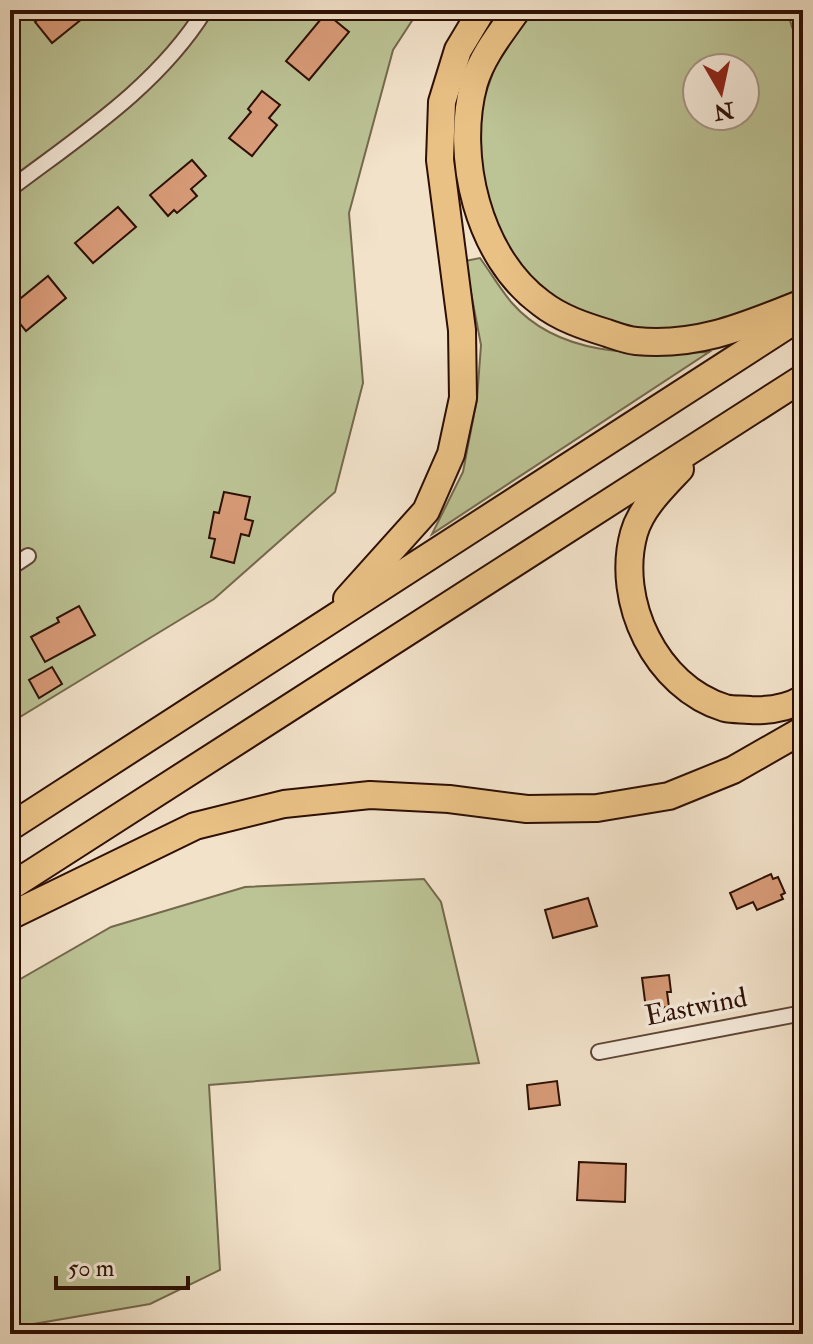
<svg xmlns="http://www.w3.org/2000/svg" width="813" height="1344" font-family="'IM FELL Double Pica',serif">
	<style>
		.green { fill: #bcc395; stroke: #74694c; stroke-width: 2; fill-rule: evenodd }
		.building { fill: #d89b78; stroke: #2d0f04; stroke-width: 2 }
		.lines { fill: none; stroke-linecap: round; stroke-linejoin: round }
		.minor-casing { stroke: #5e4436; stroke-width: 18 }
		.motorway-casing { stroke: #2d0f04; stroke-width: 30 }
		.minor { stroke: #f7ecdd; stroke-width: 14 }
		.motorway { stroke: #e9c185; stroke-width: 26 }
		.labels { text-anchor: middle; dominant-baseline: central; stroke-width: 7; stroke-linejoin: round; paint-order: stroke }
		.street-label { font-size: 28px; fill: #2d0f04; stroke: #f7ecdd }
	</style>
	<rect width="100%" height="100%" fill="#f2e2ca"/>
	<filter id="stains"><feTurbulence type="fractalNoise" baseFrequency=".0025" numOctaves="4"/><feColorMatrix values="0 0 0 0 .2 0 0 0 0 .09 0 0 0 0 .02 0 0 0 .5 -.17"/></filter>
	<radialGradient id="worn" r=".72"><stop offset=".6" stop-color="#630" stop-opacity="0"/><stop offset="1" stop-color="#630" stop-opacity=".3"/></radialGradient>
	<!-- green -->
	<g class="green">
		<path d="M10,10H419L393,50L349,213L363,383L335,492L214,599L10,723Z"/>
		<path d="M538,10H787L792,27L803,47V286L793,293L706,327L635,332L565,308L528,277L494,228L478,163L482,104L504,41ZM697,68H745V116H697Z"/>
		<path d="M480,258C491,273 500,289 512,303C561,359 641,354 709,352L432,534L463,472L477,399L481,345L465,261Z"/>
		<path d="M424,879L441,902L479,1063L209,1085L220,1270L150,1304L10,1328V985L111,927L245,887Z"/>
	</g>
	<!-- building -->
	<g class="building">
		<path d="M50,10H93L52,43L35,22Z"/>
		<path d="M326,13L349,32L309,80L286,61Z"/>
		<path d="M262,91L280,105L269,118L277,125L252,156L229,138L251,112L248,109Z"/>
		<path d="M192,160L206,176L191,189L197,196L177,213L174,210L168,216L150,195Z"/>
		<path d="M118,207L136,227L93,263L75,243Z"/>
		<path d="M48,276L66,298L26,331L10,311V307Z"/>
		<path d="M224,492L250,497L245,519L253,521L249,536L241,534L234,563L211,557L215,539L209,538L214,512L219,513Z"/>
		<path d="M79,606L95,635L45,662L31,637L59,622L57,618Z"/>
		<path d="M52,667L62,684L39,698L29,680Z"/>
		<path d="M771,874L773,879L778,877L785,893L781,895L783,899L757,910L753,902L737,909L730,893Z"/>
		<path d="M588,898L597,926L553,938L545,910Z"/>
		<path d="M669,975L671,992H667L669,1007L646,1009L642,978Z"/>
		<path d="M557,1081L560,1105L529,1109L527,1085Z"/>
		<path d="M579,1162L626,1164L625,1202L577,1200Z"/>
	</g>
	<g class="lines">
		<defs>
			<g id="minor">
				<path d="M10,189C80,136 158,86 205,10"/>
				<path d="M10,568L28,556"/>
				<path d="M599,1052L803,1013"/>
			</g>
			<g id="motorway">
				<path d="M517,10C501,33 482,56 474,83C454,156 478,257 541,303C560,318 584,326 607,333C616,336 626,340 636,341C697,347 745,326 800,304"/>
				<path d="M680,469C663,487 641,508 634,533C615,601 656,687 725,708C733,710 742,709 750,710C767,711 787,708 803,699"/>
				<path d="M347,599L426,511L451,454L463,398L462,330L440,160L442,102L458,50L482,10"/>
				<path d="M10,827L803,315"/>
				<path d="M10,887L803,378"/>
				<path d="M10,916L195,826L284,804L370,795L449,799L527,809L597,808L669,796L733,770L803,730"/>
			</g>
		</defs>
		<!-- minor casing -->
		<use href="#minor" class="minor-casing"/>
		<!-- motorway casing -->
		<use href="#motorway" class="motorway-casing"/>
		<!-- minor -->
		<use href="#minor" class="minor"/>
		<!-- motorway -->
		<use href="#motorway" class="motorway"/>
	</g>
	<g class="labels">
		<!-- street labels -->
		<g class="street-label">
			<text transform="translate(696 1007) rotate(-11)">Eastwind</text>
		</g>
	</g>
	<!-- margin -->
	<rect width="813" height="1344" fill="none" stroke="#f2e2ca" stroke-width="40"/>
	<rect x="12" y="12" width="789" height="1320" fill="none" stroke="#2d0f04" stroke-width="4"/>
	<rect x="20" y="20" width="773" height="1304" fill="none" stroke="#2d0f04" stroke-width="2"/>
	<!-- north arrow -->
	<g transform="translate(721 92) rotate(171)"><circle r="38" fill="#f7ecdd" stroke="#a69486" stroke-width="2"/>
	<path d="M0-6L14 30L0 20L-14 30Z" fill="#8f2418"/>
	<text y="-12" font-size="22" font-weight="bold" text-anchor="middle" fill="#2d0f04">N</text>
	</g>
	<!-- scale -->
	<path d="M56 1276v12h132v-12" fill="none" stroke="#2d0f04" stroke-width="4"/>
	<text x="68" y="1276" font-size="24" fill="#2d0f04" stroke="#f7ecdd" stroke-width="6" paint-order="stroke">50 m</text>
	<rect width="100%" height="100%" filter="url(#stains)"/>
	<rect width="100%" height="100%" fill="url(#worn)"/>
</svg>
